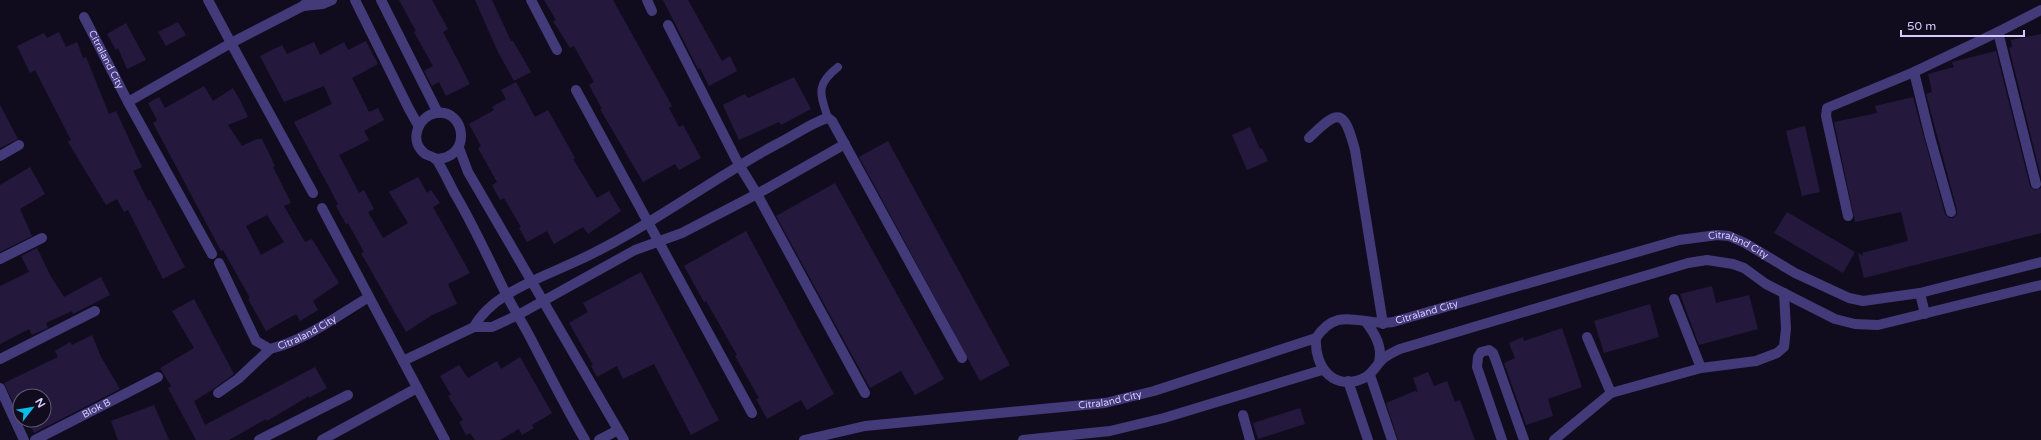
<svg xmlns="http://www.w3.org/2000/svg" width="2041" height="440" font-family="'Varela Round',sans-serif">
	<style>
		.building { fill: #24193d; fill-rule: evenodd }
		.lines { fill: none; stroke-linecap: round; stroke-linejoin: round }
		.service { stroke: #433a79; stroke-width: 8 }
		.minor { stroke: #433a79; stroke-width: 10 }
		.labels { text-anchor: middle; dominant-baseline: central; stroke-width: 4; stroke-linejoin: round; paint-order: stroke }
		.street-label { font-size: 10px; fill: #d6cafd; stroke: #110c1d }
	</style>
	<rect width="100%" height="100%" fill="#110c1d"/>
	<!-- building -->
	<g class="building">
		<path d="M399,0H432L448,29L443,32L470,84L446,96L439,82L432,86L424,71L433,66L414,32L416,31Z"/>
		<path d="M475,0H492L511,41H513L531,72L514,81L497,50Z"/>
		<path d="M544,0H613L672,106L669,108L679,127L683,125L701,158L679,170L675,164L643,182L600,109H602L589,85L594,82L574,46L570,48L553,21L556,20Z"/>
		<path d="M663,0H688L722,61L730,56L737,71L709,86L700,68L698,69Z"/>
		<path d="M178,22L186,35L166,46L158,32Z"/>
		<path d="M126,23L146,60L127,69L118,48L116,50L107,34Z"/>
		<path d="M59,32L66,47L77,42L83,58L86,57L109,114L116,111L142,167L133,171L148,201L150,200L185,267L163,279L128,210L124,212L117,199L106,205L68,142L71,140L35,70L30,73L17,46L44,33L47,38Z"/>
		<path d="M2041,34V177L2009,48L2012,47L2011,40Z"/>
		<path d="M366,41L378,64L352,78L369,112L378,108L384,120L364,131L369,140L339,155L359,193L364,190L374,209L368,212L383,238L408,223L389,192L418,177L427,193L431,190L440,203L433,207L470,273L448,284L457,304L432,315L406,332L361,253L364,252L348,223L346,224L336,206L338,204L294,122L332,104L324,86L284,102L260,56L282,45L287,54L314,42L320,55L344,42L348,50Z"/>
		<path d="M1996,51L2030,186L2035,190L2041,188V233L1864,278L1858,253L1863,256L1862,253L1908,241L1901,212L1855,222L1834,122L1877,113L1875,106L1913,97L1945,214L1949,218H1953L1957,214V210L1926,94L1932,92L1928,74L1954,67L1952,62Z"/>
		<path d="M794,77L811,109L781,125L779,122L739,140L723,105L745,94L748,98Z"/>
		<path d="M516,82L535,117L548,110L575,158L573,159L597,198L609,191L621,211L588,234L583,227L554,244L547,231L527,242L519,228L521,227L504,198L500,200L492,185L497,182L478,148L481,146L469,124L494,110L492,107L506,99L501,90Z"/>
		<path d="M204,86L213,101L233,88L241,102L248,117L228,125L242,146L257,139H262L275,166L273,167L291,203L284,206L305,242L312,239L339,283L313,301L318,310L300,321L296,314L266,331L248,299L250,298L223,250L221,251L153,123L157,120L148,103L159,97L165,108ZM267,215L284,242L261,255L246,226Z"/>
		<path d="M0,105L18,139L0,148Z"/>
		<path d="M1805,126L1820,192L1802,196L1786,131Z"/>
		<path d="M1250,127L1260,149L1262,148L1268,161L1247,170L1232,135Z"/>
		<path d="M888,141L1010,365L980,381L859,157Z"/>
		<path d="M30,167L45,194L20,209L32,236L0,252V185Z"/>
		<path d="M835,183L944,379L915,395L901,371L870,388L776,216Z"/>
		<path d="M1787,212L1855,252L1843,273L1774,233Z"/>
		<path d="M746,231L834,394L807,410L801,400L767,419L756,399L759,398L735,356L737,355L706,301L704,302L684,266Z"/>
		<path d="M37,248L50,275L64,297L101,277L110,295L73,314L72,311L46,323L48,328L32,335L29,329L0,344V286L29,272L21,256Z"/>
		<path d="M641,272L719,420L691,435L654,364L623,379L617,366L597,377L591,366L593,365L569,323L588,312L583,303Z"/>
		<path d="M1712,286L1716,303L1749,295L1758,329L1699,345L1680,294Z"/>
		<path d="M194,299L234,374L212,390L194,401L205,425L315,367L327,388L309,398V396L267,421L266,419L229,440H196L168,388L171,386L160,368L194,348L172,311Z"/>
		<path d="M1650,304L1659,337L1604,353L1594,321Z"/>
		<path d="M1562,328L1582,387L1548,399L1553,416L1526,425L1504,363L1515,358L1509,343L1523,337L1524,341Z"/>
		<path d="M92,335L101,357L120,389L34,433L28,420H44V396H20V406L16,408L4,383L58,357L55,351L70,342L72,345Z"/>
		<path d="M520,357L552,413L532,425L534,428L522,435L519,429L500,440H475L470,433L466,435L459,422L463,420L448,396L451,395L440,376L459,365L468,378L497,361L501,369Z"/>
		<path d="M1428,372L1434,386L1447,381L1455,402L1460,400L1475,440H1398L1386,403L1415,391L1418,392L1413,378Z"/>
		<path d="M154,405L169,440H118L111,421Z"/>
		<path d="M1300,408L1305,424L1258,439L1253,423Z"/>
	</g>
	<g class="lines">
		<!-- service -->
		<path class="service" d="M828,118C820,94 815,85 838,67"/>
		<!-- minor -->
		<g class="minor">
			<path d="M208,0L231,43L303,6L309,0"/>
			<path d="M355,0L409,109L418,125"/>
			<path d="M381,0L438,113"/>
			<path d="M531,0L557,50"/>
			<path d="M647,0L652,11"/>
			<path d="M303,6L323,4L332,0"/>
			<path id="s1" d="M84,17L128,102"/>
			<path d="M668,25L739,165L757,194L865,393"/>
			<path d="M1998,32L2036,184"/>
			<path d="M1914,72L1930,137L1951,212"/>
			<path d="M576,90L752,413"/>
			<path d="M1309,138C1339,108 1344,109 1355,150L1383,324"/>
			<path d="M459,148L468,172L624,440"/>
			<path d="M0,156L19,145"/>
			<path d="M435,159C473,159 466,108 436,113C419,116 409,139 423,152C426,156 433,156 436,159C443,169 449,183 455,194C474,226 489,260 506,294C514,310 524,325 532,341C549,374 566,408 585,440"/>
			<path d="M322,208L403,361L474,327H492L518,315L635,250L682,233L757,194L845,144"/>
			<path d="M1848,216L1826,116L1827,108L1914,72L1998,32L2041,10"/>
			<path d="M212,254L128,102L231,43L313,193"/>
			<path d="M0,259L42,238"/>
			<path id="s2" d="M219,263L256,341L270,349C306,340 337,316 369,297"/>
			<path d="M1920,293L1925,314"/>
			<path d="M1674,299L1701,368"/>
			<path d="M1366,322C1375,334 1383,347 1379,362"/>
			<path d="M474,327C490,296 537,279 568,265C642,233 706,182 777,144C790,138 816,120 828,118L832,121L962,358"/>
			<path d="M1587,337L1611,393"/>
			<path d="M1316,338C1314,368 1335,393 1366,377C1372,373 1375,368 1379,363C1384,356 1392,353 1400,349L1688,263L1707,260L1733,264L1744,268L1766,284L1835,319L1855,324L1878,325L2041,285"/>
			<path d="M0,359L95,311"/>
			<path d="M403,361L445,440"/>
			<path d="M1370,375L1392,440"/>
			<path d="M1348,381L1368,440"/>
			<path d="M0,388L24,440"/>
			<path d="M218,393L238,379L270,349"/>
			<path d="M1243,415L1250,440"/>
			<path id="s3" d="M35,440L158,377"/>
			<path d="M259,440L348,395"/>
			<path d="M322,440L417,388"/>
			<path d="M599,440L618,430"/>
			<path id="s4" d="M804,440L865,426L1105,403L1154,391L1316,338C1339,304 1361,327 1393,322L1679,240L1717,235L1729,236L1745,243L1795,273L1849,298L1863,301L1920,293L2041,262"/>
			<path d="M1023,440L1110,431L1164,418L1322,370"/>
			<path d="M1502,440L1477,367L1478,357L1481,352L1489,350L1493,353L1496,361L1524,440"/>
			<path d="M1554,440L1611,393L1701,368L1756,361L1777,353L1784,347L1786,329L1784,293"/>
		</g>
	</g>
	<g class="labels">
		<!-- street labels -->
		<g class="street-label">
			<text stroke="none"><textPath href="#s1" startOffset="48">Citraland City</textPath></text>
			<text stroke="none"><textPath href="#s4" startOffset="968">Citraland City</textPath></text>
			<text stroke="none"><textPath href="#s4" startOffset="644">Citraland City</textPath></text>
			<text stroke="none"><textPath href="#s2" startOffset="143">Citraland City</textPath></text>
			<text stroke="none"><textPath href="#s4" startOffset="309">Citraland City</textPath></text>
			<text stroke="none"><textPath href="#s3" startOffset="69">Blok B</textPath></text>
		</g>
	</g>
	<!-- north arrow -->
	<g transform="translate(32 408) rotate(59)"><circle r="19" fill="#110c1d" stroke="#605877"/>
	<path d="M0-3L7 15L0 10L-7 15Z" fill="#0bbae8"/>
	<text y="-6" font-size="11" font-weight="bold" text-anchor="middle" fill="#d6cafd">N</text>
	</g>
	<!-- scale -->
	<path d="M1901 30v6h123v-6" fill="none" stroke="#d6cafd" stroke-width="2"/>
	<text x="1907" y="30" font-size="12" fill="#d6cafd" stroke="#110c1d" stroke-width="3" paint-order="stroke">50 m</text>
</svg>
